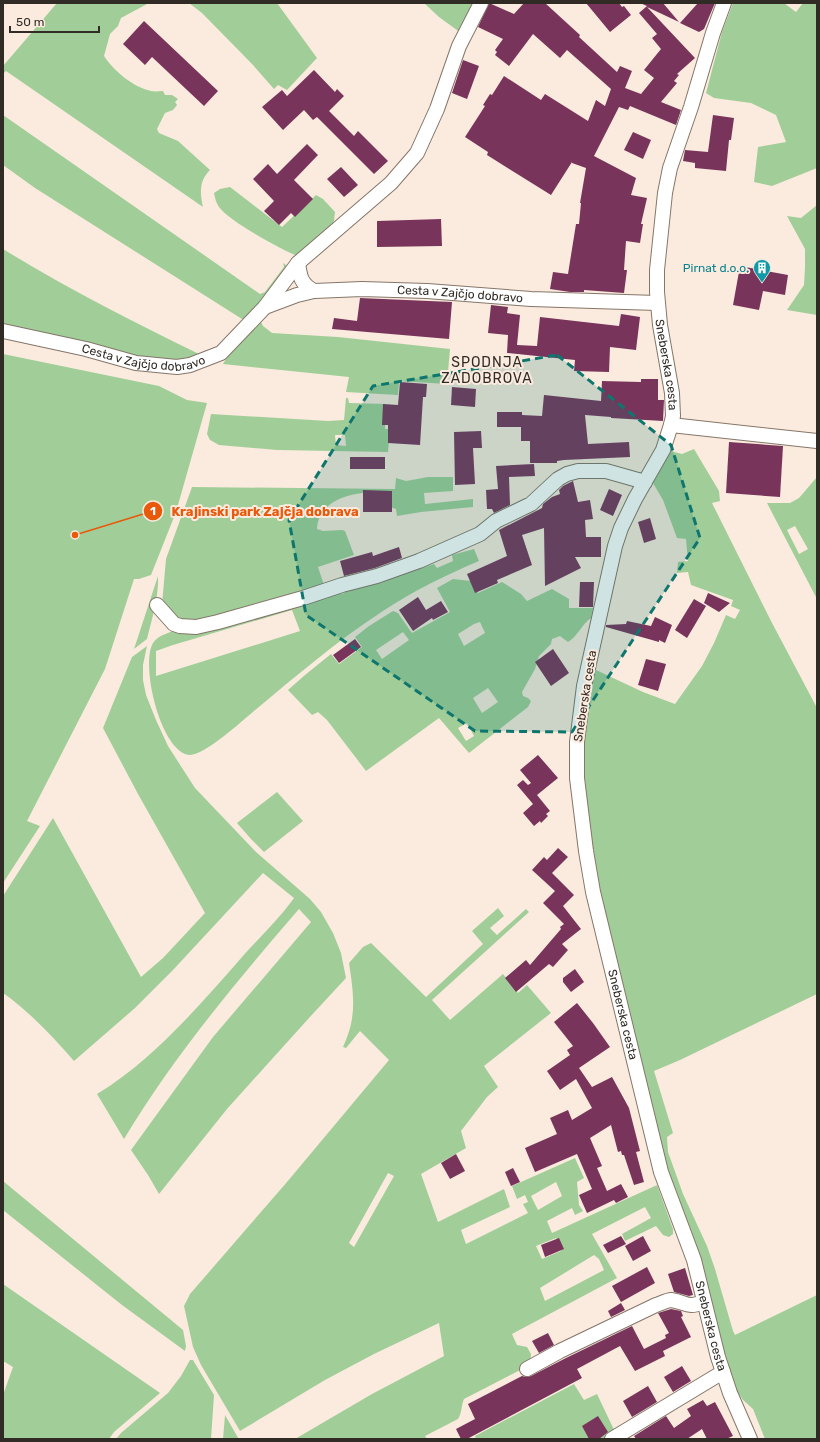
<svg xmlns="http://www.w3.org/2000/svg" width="820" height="1442" font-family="Rubik,sans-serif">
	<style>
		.green { fill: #a1ce98; fill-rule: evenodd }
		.building { fill: #79345c }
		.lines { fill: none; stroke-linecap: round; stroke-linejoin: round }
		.minor-casing { stroke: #85766a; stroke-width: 16 }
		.minor { stroke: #fff; stroke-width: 14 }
		.marked { fill: #0f766e; fill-opacity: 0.2; stroke: #0f766e; stroke-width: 3; stroke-dasharray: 8 5; stroke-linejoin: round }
		.labels { text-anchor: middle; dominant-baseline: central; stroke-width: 4; stroke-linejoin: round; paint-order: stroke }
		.culture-label { font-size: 12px; fill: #0d838f; stroke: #fbebde; text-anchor: end }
		.street-label { font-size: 12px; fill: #312b26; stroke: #fbebde }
		.quarter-label { font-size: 14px; letter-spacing: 1px; fill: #312b26; stroke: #fbebde }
		.leader { fill: none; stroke: #e8590c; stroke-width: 1.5 }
		.callout-dot { fill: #e8590c; stroke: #fbebde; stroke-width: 1.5 }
		.mark-label { font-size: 12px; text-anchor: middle; font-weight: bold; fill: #fff }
		.callout-label { font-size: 13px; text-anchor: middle; font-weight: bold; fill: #e8590c; stroke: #fbebde; stroke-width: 4; stroke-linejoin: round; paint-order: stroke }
	</style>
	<rect width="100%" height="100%" fill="#fbebde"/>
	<!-- green -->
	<g class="green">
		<path d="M57,3H149L121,18L118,26L110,34L104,56C114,71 133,87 151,91C155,92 159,91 163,91L165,95H172L178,99L175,102L177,105L173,110L165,113L157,129L159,133L178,141L210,170C199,181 200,192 203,207L6,71L3,74V66Z"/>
		<path d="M189,3H277L317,58L287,90L278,85L274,89L253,65L202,13Z"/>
		<path d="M424,3H476L461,33L439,17Z"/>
		<path d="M733,3H784L796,12L803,3H817V168L772,186L754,182L758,147L786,142L776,115L751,103L714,98L706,93L722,32Z"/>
		<path d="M3,115L260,294L265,292L284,267L283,263L289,267L247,321L242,319L35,188L3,165Z"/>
		<path d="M230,187L282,227L316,195L323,199L335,212L334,221L329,229L297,256C280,249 229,221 219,207C216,203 215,198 214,193L220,189Z"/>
		<path d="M817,205V315L787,310L804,285L805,267V249L787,216L801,218Z"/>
		<path d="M3,249C66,288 132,321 199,354V358L156,362L3,326Z"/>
		<path d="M260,320L263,326L272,333L338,337L450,349L447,384L399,381L398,395L346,392L349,377L223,364L231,351Z"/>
		<path d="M3,354L159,386L187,400L207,403L176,512L151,575L139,579H134L105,669L27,821L40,826L3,883Z"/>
		<path d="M346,398H348L349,403L386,404L385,429H390L388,452L277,450L219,445L210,440L207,434L211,414L328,421L344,420ZM335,435H345L346,446L336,445Z"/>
		<path d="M694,449L719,491L720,501L712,503L771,621L817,708V994L680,1060L654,1071L673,1133L667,1137L668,1152L683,1194L707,1246L715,1269L733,1331L735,1335L817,1295V1439H765L753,1409L743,1400L736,1390L719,1342L704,1270L694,1240L674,1190L661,1145L609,930L592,851L583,759V740L589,699L594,673L596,670L643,692L675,704L702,666L714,643L726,615L735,619L740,610L731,606L733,600L691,585L688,572L677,573L678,562L688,561L686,539L677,538L663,500L653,483L671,451L682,454Z"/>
		<path d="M428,477H453V491L424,493L425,504L473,499V507L421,512L397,516L396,509L387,506L363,493C342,495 318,505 317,529L323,531L342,530L345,531L354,555L318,567L325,588L267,606L182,623L162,604L166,559L192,487L395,489L396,478L406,481Z"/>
		<path d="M817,477V599L767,503H790L799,498ZM795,526L808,549L799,554L787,530Z"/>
		<path d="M474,549L479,561C446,575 413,591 383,611C337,641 296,676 254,711C242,721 205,755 190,755C161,753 140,665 153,643C158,635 171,632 179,629L339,590L342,594L351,590L350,586L381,583L410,571L419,569L434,564L437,568L453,561L452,555ZM292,610L300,631L156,676V651L173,645Z"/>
		<path d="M158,576C159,596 152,619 147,639L134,649Z"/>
		<path d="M453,579L471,581L478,593L502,582L521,594L527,601L552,589L569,599V608H593L591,618C582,624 577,637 568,642L560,636L552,639L551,644L539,656L535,669L522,692L523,696L528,698L531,701L528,707L469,753L439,718L366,771L327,720L318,712L312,715L288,690L305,675L331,654L339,664L362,647L355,637L369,626L393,611L398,613L412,633L450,612L437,588ZM480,622L485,633L464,646L458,634L474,624ZM403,632L409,640L382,659L376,650ZM488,688L498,702L482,713L473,698ZM467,723L474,736L466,741L458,728Z"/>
		<path d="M147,646L143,665V680L146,695L156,720L168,746L195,788L256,852L310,899L321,912L333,933L341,953L346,978L309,1018L227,1109L159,1194L148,1175L131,1150L213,1037L311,922L299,909C236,982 174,1056 124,1139L97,1094C152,1061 199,1006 242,957C259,938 279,919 294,898L263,873L173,970L135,1008L74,1061C52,1036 30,1012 3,993V896L53,818L141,977L163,958L205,913L138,794L103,728L132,657Z"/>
		<path d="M277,792L303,821L264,852L251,839L237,823Z"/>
		<path d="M498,908L504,916L490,928L497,935L526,909L529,912L432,1000L450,1020L503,974L518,993L527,985L551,1013L484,1066L498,1087L487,1097L461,1131L466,1148L421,1174L438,1222L504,1189L510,1207L461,1230L466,1244L528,1213L523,1204L528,1202L525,1195L517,1199L512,1186L575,1158L584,1178L577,1182L579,1205L583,1211L575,1215L572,1208L547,1221L552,1233L657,1185L673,1229V1234L669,1237L663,1235L656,1226L625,1241L622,1234L651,1218L645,1207L592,1234L617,1278L512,1334L517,1345L527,1347L531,1354L530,1365L464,1399C461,1406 462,1413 458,1419L425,1436L427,1439H295L372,1394L444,1356L439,1323L374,1354L325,1380L240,1431L201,1365L193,1347L184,1306L190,1294L287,1182L389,1060L360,1031L346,1048L343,1047C357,1017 354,996 349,963L363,947L371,943L426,997L483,944L472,931ZM388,1173L394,1176L354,1247L349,1243ZM556,1182L562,1196L538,1210L531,1196ZM556,1238L561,1251L542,1259L536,1246ZM594,1255L599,1259L604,1270L545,1301L540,1288Z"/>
		<path d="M3,1181L183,1330L186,1346L185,1351L122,1305L3,1210Z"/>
		<path d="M3,1284L160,1393L114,1432L109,1439H3V1395L13,1367L3,1361Z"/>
		<path d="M190,1360H193L214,1395L211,1439H116L121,1433L168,1393L181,1376Z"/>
		<path d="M574,1384L584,1400L597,1394L616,1434L609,1439H476L475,1436Z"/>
		<path d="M225,1415L237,1436L239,1439H223Z"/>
	</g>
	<!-- building -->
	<g class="building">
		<path d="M489,3L514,14L524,3H545L580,35L579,37L617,72L620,66L632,71L625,88L641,94L654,78L644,70L661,49L652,38L657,34L639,13L647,6L640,3H663L679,22L647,7L695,58L677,74L679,75L674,81L677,83L661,102L681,110L676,125L630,106L628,110L619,107L594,156L636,178L631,195L647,198L641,224H643L640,243L626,241L624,270H627L624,293L584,290V292H570L550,289L553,272L568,274L576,224H579L581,203H580L586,168L572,163V162L551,195L487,155L488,152L465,137L485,106L483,105L490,94L492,95L504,76L541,100L545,94L588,121L596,100L605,106L611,89L567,50L560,58L533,34L509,66L495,55L497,52L495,50L503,39L478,27Z"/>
		<path d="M586,3H619L622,7L624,6L631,15L610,32Z"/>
		<path d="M698,3H715L704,29L699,32L680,23Z"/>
		<path d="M144,21L218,91L204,106L152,57L145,65L123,44Z"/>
		<path d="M463,60L479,66L467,99L452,93Z"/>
		<path d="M314,70L335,92L337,89L344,96L329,111L354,136L358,131L388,161L374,174L317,117L313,120L304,110L283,130L262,107L282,90L287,96Z"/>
		<path d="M713,115L734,118L731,140H729L726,171L695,168V163L683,161L685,150L708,152Z"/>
		<path d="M633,132L651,140L643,159L624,150Z"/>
		<path d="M307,144L318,155L294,180L313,199L295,217L291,213L279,225L264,211L274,201L253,179L268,164L277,174Z"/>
		<path d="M341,167L358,185L344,197L327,179Z"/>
		<path d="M441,219L442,246L377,247V221Z"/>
		<path d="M740,266L788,275L785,295L763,291L759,310L733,305Z"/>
		<path d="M360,298L452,302L449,339L332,329L334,318L357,321Z"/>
		<path d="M491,305L508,307L507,313L520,315L517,345L537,346L540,317L619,326L621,314L640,317L636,350L610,347L609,372L574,371L575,360L507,353L508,335L488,333Z"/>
		<path d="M641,379H658V400H664L663,421L611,418V417L585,415L588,444L629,442L630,457L564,460L557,461V463H530V441H521V427H497V412H522V415L542,416L544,395L601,401L602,381L641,382Z"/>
		<path d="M400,382L427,384L426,397H423L420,445L388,443V425H382L383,404L398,405Z"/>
		<path d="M452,387L476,389L475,407L451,405Z"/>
		<path d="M481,431L482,448H473L475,484L455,485L454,432Z"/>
		<path d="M729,442L783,446L780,497L726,493Z"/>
		<rect x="350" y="457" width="35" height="12"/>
		<path d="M534,464L535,476L509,477L510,505L494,513L492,509H487L486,490L498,489L496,466Z"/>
		<path d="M573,481L578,502L590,500L593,519L585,520L586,537H601V557H575L581,568L545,586L544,528L522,535L532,565L497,580L498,583L475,593L467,574L507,556L499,530L542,508L543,504L552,497L560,494L559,490L563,486Z"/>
		<path d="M609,489L622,495L613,516L600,510Z"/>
		<path d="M363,490L392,491V512H363Z"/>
		<path d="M650,518L656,539L644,543L638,522Z"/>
		<path d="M399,547L402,558L375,568L344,576L340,561L372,552L373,556Z"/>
		<path d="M580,582H594L593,607H579Z"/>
		<path d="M708,593L730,603L719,612L704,603Z"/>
		<path d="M418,597L426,610L441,601L448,612L433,620L432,618L413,631L399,610Z"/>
		<path d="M694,599L706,606L687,638L675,630Z"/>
		<path d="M655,617L672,625L665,643L659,640V642L606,627V625L626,624L627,621L651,626Z"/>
		<path d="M355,639L361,647L339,663L333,655Z"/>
		<path d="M553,649L569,673L551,686L535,662Z"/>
		<path d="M646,659L666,664L658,691L638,685Z"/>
		<path d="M538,755L558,778L537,795L550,811L546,814L548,816L541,823L540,821L534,826L523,813L533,804L517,785L523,780L528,785L531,783L520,770Z"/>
		<path d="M558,848L568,857L552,873L574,895L563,906L581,929L562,944L568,950L553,967L549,964L516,992L505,978L526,960L530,965L561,929L560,927L564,924L543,903L555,891L532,870L544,857L547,860Z"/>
		<path d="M575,969L584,982L571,992L563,982V978Z"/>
		<path d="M577,1003L593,1023L610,1047L579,1068L592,1087L612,1077L629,1108L640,1151L636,1152L644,1182L634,1185L624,1155H622L621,1151L618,1152L611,1125L590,1138L602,1166L597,1168L607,1191L621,1184L628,1197L616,1203L614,1200L587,1213L579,1195L592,1189L577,1154L535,1172L525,1148L557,1134L550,1118L568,1110L572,1120L592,1108L576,1079L560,1090L547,1071L570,1055L567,1050L573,1046L554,1022Z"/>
		<path d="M456,1154L465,1171L450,1179L441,1163Z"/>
		<path d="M513,1168L520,1182L511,1186L505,1172Z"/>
		<path d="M621,1236L626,1244L608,1253L603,1245Z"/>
		<path d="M643,1236L651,1251L633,1261L625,1246Z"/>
		<path d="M559,1238L564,1249L545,1257L541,1245Z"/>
		<path d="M647,1267L655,1283L621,1302L612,1286Z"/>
		<path d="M685,1268L693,1295L689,1296L674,1292L668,1274Z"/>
		<path d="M621,1303L625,1310L611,1317L608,1311Z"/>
		<path d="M671,1309L681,1311L683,1316L681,1317L691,1337L663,1351L665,1356L635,1371L620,1346L577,1369L582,1378L467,1439H461L456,1429L475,1419L468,1404L522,1376L526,1377L531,1376L564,1359L632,1326L644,1349L666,1338L665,1335L669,1333L658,1313Z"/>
		<path d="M548,1333L554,1345L539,1353L532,1341Z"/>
		<path d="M682,1366L691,1381L673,1392L664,1377Z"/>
		<path d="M648,1386L657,1402L632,1417L623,1401Z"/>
		<path d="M703,1400L707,1406L715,1402L733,1436L726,1439H707L702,1429L687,1439H636L634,1436L666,1416L674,1428L691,1416L687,1409Z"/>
		<path d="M598,1416L608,1432L599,1439H589L582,1426Z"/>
	</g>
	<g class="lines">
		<defs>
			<g id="minor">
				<path id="s1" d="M724,3L713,33L691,107L670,168L665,193L657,270V292L660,325L672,393L673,416L671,425L663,450L635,499L621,528L615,546L584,686L577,742V778L586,851L593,892L661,1172L694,1260L718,1357L730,1393L750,1439"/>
				<path d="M298,263C300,277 301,284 314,291"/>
				<path d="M265,307L298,263L391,183L417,153L437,109L459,46L481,3"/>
				<path id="s2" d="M3,331L86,349L136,363L177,367L190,365L221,353L265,307L297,295L314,291L362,289L427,291L531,299L657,303"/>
				<path d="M671,425L817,441"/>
				<path d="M157,605L174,624L180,626L196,627L218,622L303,598L342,585L377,576L419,561L480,534L496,521L531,504L558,479L567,474L578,471H606L645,482"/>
				<path d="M527,1369L560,1351L656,1305C660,1304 667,1300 671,1300C686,1302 687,1309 703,1302"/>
				<path d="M612,1439L723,1372"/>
			</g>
		</defs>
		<!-- minor casing -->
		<use href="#minor" class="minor-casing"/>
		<!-- minor -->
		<use href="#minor" class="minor"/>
	</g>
	<!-- marked area -->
	<path class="marked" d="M557,355L671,445L700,538L572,732L475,731L306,615L289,520L373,386Z"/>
	<!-- icons -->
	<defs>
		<symbol id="building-pin" viewBox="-11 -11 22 30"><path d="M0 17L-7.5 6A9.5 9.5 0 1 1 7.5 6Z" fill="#0f9aa8" stroke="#fbebde"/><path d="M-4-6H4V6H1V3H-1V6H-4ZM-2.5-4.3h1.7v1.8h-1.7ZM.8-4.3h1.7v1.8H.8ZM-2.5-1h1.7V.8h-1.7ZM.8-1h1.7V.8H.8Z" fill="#fff"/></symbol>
	</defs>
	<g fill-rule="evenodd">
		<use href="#building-pin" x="752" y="258" width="20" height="27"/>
	</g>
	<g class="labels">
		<!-- culture labels -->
		<g class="culture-label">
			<text x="749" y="268">Pirnat d.o.o.</text>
		</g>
		<!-- street labels -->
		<g class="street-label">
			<text stroke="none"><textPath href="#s2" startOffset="486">Cesta v Zajčjo dobravo</textPath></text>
			<text stroke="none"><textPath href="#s2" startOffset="144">Cesta v Zajčjo dobravo</textPath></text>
			<text stroke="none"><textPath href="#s1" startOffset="372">Sneberska cesta</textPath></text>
			<text transform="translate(585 696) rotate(-81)">Sneberska cesta</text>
			<text stroke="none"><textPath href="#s1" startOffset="1044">Sneberska cesta</textPath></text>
			<text stroke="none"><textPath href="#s1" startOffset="1368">Sneberska cesta</textPath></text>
		</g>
		<!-- quarter labels -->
		<g class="quarter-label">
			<text x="487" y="362">SPODNJA<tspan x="487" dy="16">ZADOBROVA</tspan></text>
		</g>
	</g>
	<!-- callouts -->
	<path class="leader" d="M75 535L153 511"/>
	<g class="callout-dot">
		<circle cx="75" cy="535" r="4"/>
		<circle cx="153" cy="511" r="10"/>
	</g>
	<g class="mark-label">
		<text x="153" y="515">1</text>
	</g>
	<g class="callout-label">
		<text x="265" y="516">Krajinski park Zajčja dobrava</text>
	</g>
	<!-- border -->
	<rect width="820" height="1442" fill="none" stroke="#312b26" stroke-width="8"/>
	<!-- scale -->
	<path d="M10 26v6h89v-6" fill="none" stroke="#312b26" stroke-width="2"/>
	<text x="16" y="26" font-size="12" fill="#312b26" stroke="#fbebde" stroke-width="3" paint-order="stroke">50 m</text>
</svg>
